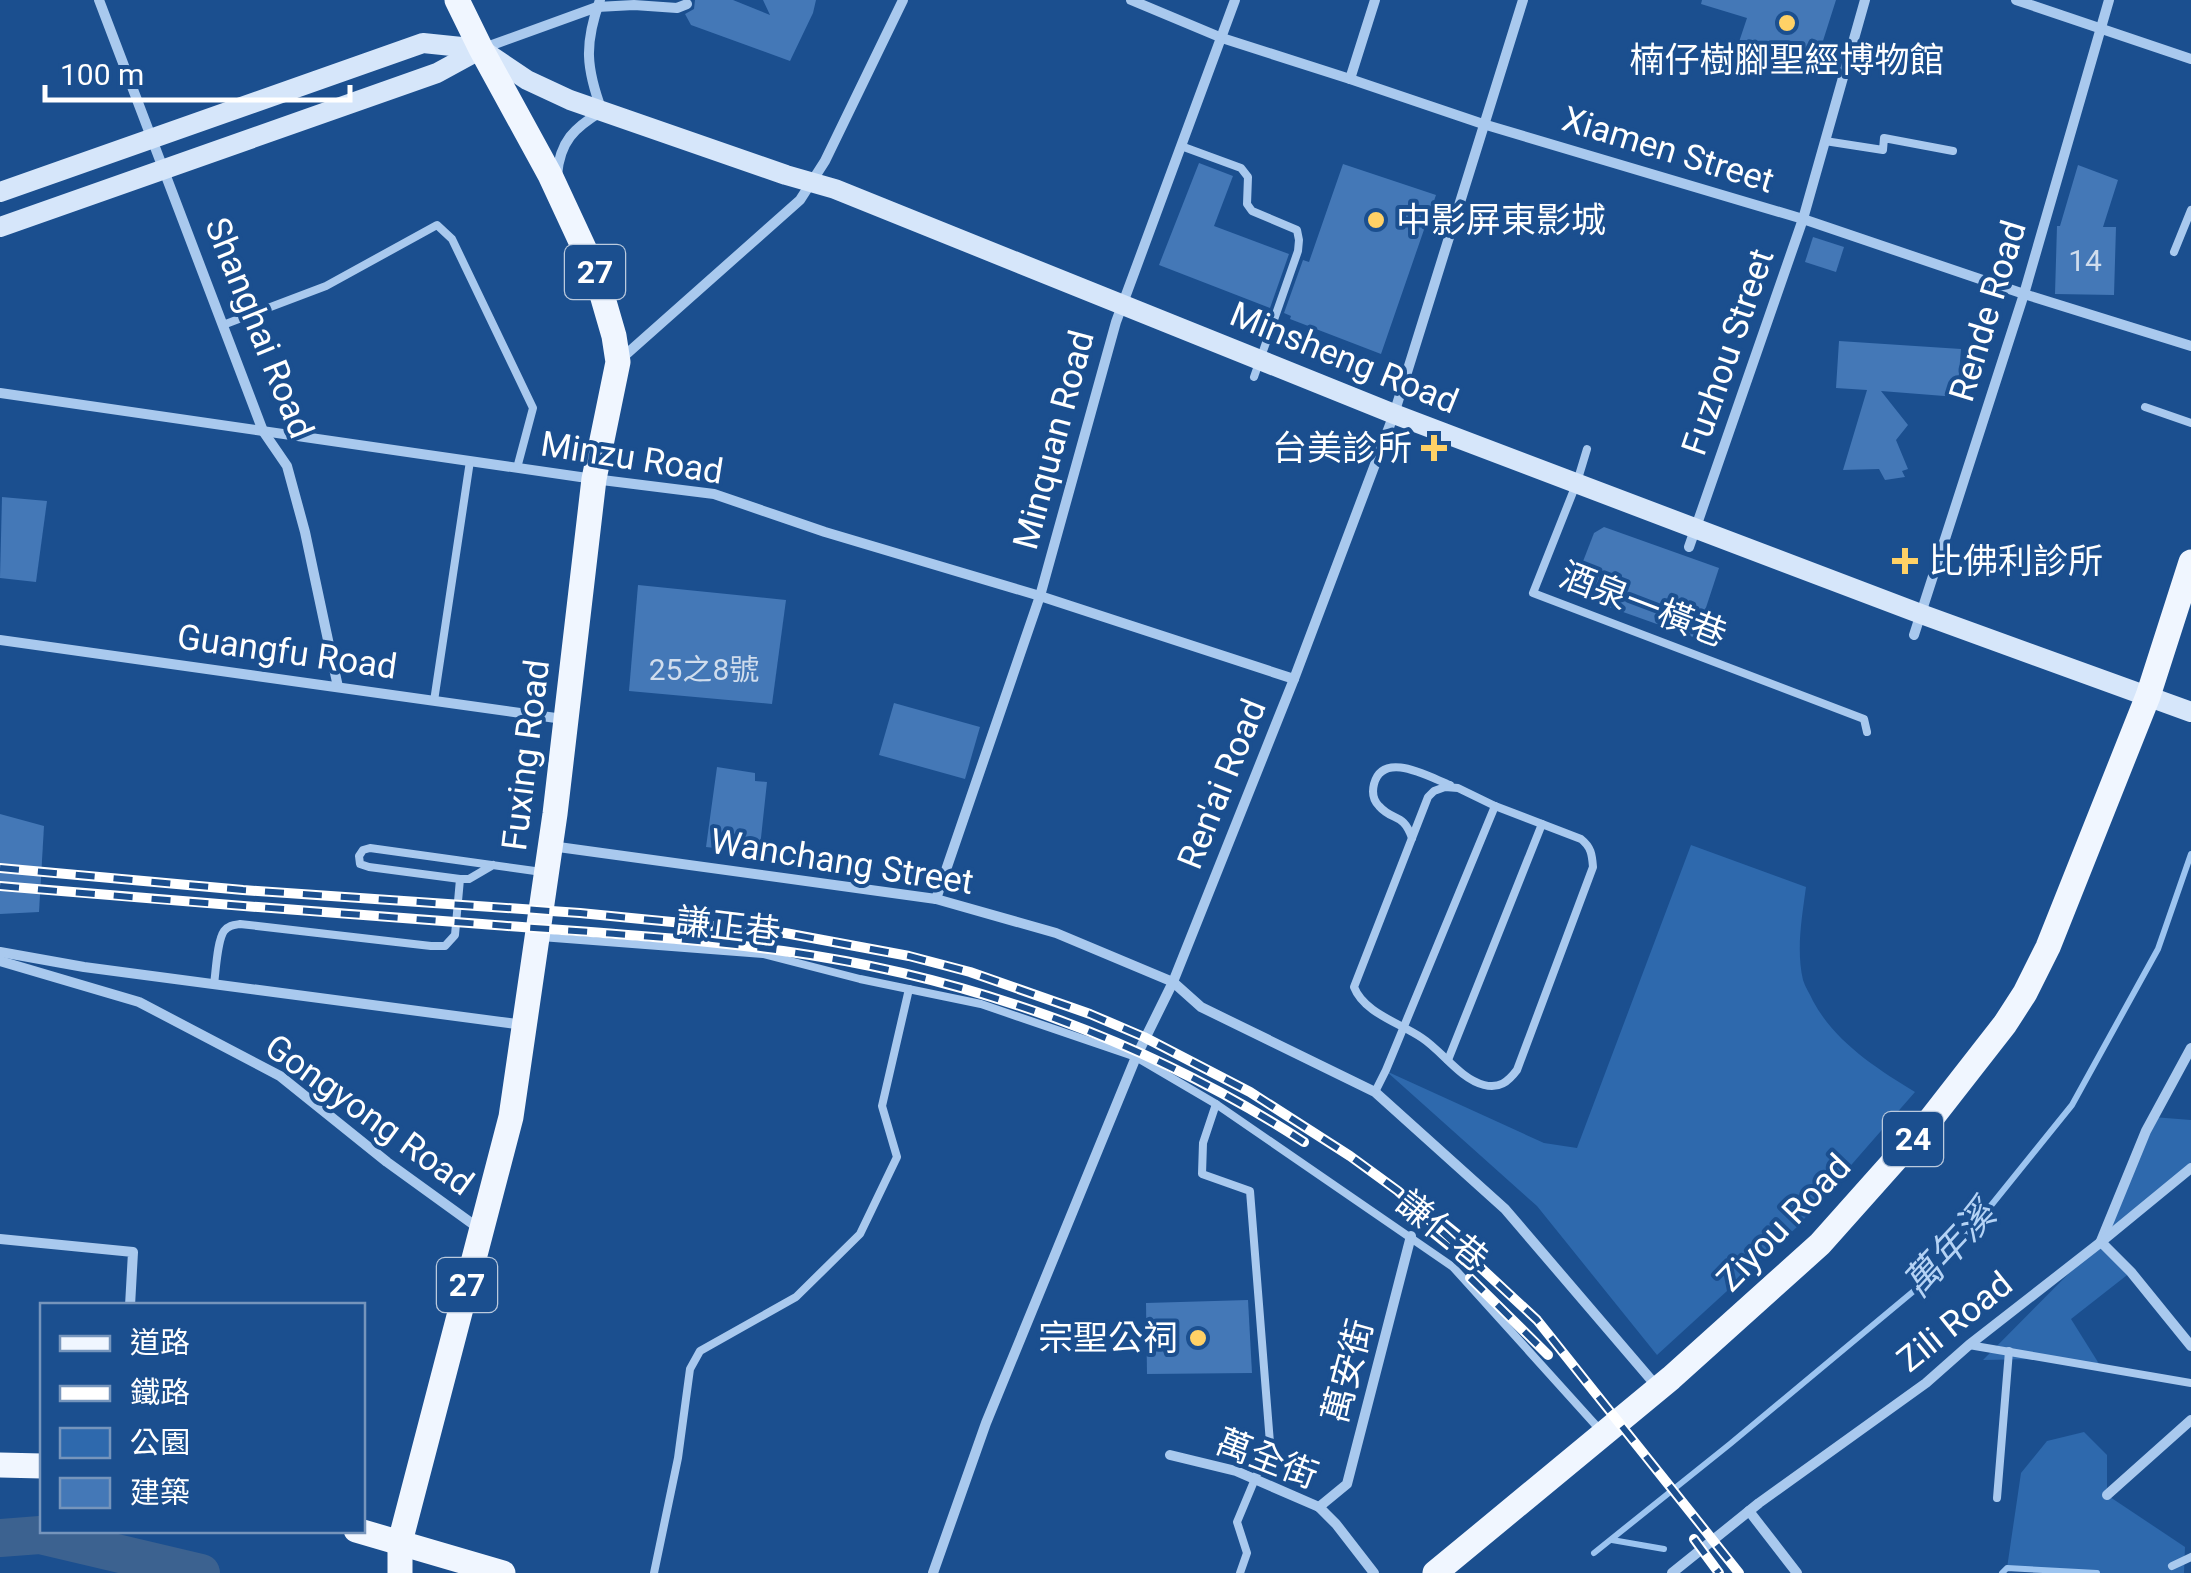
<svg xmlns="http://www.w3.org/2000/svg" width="2191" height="1573" font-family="Roboto,'Noto Sans TC',sans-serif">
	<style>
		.green { fill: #2e69ad }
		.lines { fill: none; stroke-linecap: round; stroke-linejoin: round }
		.stream { stroke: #9cc4f0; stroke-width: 6 }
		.river { stroke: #3c6290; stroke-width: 38 }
		.building { fill: #4478b7 }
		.lane { stroke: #a9c9ee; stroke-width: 8 }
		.street { stroke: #a9c9ee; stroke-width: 10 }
		.secondary { stroke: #d6e6fa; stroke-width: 20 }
		.primary { stroke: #f0f6ff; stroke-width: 25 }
		.rail-casing { stroke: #fff; stroke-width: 10 }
		.rail { stroke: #1b4f8f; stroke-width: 6; stroke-dasharray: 19; stroke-linecap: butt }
		.poi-dot { fill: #ffd166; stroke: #1b4f8f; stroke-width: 4 }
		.labels { text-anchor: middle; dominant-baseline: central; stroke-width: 8; stroke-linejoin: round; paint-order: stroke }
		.number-label { font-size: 30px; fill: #d0dded }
		.shield { fill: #1b4f8f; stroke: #bbcadd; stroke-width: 2.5 }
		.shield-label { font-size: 32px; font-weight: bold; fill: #fff }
		.poi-label { font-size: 35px; fill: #fff; stroke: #1b4f8f; text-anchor: start }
		.street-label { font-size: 35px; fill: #fff; stroke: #1b4f8f }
		.water-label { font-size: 38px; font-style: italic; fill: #b5d3f5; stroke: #1b4f8f }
	</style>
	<rect width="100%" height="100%" fill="#1b4f8f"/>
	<!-- green -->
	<g class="green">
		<path d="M1691,845L1806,887C1802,917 1796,950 1803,980C1805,987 1810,994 1813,1001C1835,1042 1876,1068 1915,1092L1797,1227L1657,1355L1537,1206L1386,1071L1544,1143L1577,1148Z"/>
		<path d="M2153,1117L2191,1120V1168L2101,1242L2131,1272L2071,1319L2101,1367L2034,1359L1983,1360L2096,1246Z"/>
		<path d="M2084,1432L2107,1455V1495L2185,1547L2184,1573H2097L2007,1568L2021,1473L2047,1441Z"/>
	</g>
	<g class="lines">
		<!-- stream -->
		<g class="stream">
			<path d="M1612,1540L1664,1549"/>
			<path d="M1594,1553L1730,1444L1939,1270L2072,1105L2158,949L2191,854"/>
			<path d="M2002,1573L2007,1568L2097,1573"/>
		</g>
		<!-- river -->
		<path class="river" d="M0,1538L40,1535L201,1573"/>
	</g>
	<!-- building -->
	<g class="building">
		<path d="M695,0H733L770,15L763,0H816L813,13L790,61L691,25L685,14L694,9Z"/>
		<path d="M1702,0H1836L1814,69L1738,45L1747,18L1701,4Z"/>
		<path d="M1199,163L1233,176L1214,226L1289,254L1270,308L1159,265Z"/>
		<path d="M1343,164L1436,195L1381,354L1290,319L1291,316L1284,313L1303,260L1309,262Z"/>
		<path d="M2078,165L2118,180L2103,227H2116L2114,295L2055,294L2057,226H2060Z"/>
		<path d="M1813,237L1844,247L1836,272L1805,262Z"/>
		<path d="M1839,341L1961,349L1957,397L1881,391L1908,425L1896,440L1908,469L1902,471L1905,477L1885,480L1879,469L1843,470L1867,390L1836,388Z"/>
		<path d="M2,497L47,501L36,582L0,578Z"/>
		<path d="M1604,527L1719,568L1696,638L1581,597L1575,582L1594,533Z"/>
		<path d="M638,585L786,600L772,704L629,691Z"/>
		<path d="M894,703L980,727L965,779L879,755Z"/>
		<path d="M717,767L755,773V781L767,782L760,847L744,842L742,851L706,847Z"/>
		<path d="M0,814L44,826L39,912L0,914Z"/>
		<path d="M1248,1300L1252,1373L1147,1374L1146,1303Z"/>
	</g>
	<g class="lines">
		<!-- lane -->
		<g class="lane">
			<path d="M1825,141L1883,150L1884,138L1953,151"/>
			<path d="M1181,146L1241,168L1248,177L1247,204L1252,211L1297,230L1299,240L1298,251L1254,377"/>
			<path d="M2174,252L2191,210"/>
			<path d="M223,325L326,286L437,225L452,239L533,408L517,468"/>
			<path d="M2145,407L2191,423"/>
			<path d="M1587,449L1577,482L1533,593L1864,719L1867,732"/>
			<path d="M434,701L470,461"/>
			<path d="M1445,787L1458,788L1495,806L1581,839C1591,847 1592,854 1593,867L1517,1070C1508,1082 1499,1089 1484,1085C1460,1079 1442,1051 1422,1038C1400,1023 1364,1013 1354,987L1428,797L1434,791Z"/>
			<path d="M1412,838C1403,812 1393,822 1379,806C1373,800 1372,792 1374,784C1383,750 1429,777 1450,785"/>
			<path d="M493,865L469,879H460L369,867L360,864L359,856L363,850L370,848L542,872"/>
			<path d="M541,937L763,954L860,979L981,1004L1136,1057L1216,1104L1453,1267L1601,1431"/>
			<path d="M214,984C216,971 217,941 224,931C229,925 234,925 240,924L431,946H445L455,935L460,879"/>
			<path d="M1448,1060L1542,824"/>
			<path d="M1375,1092L1386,1070L1495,806"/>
			<path d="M1216,1104L1203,1143L1202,1174L1250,1191L1270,1443L1237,1522L1247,1553L1240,1573"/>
			<path d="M1969,1345L2191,1383"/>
			<path d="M1997,1498L2009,1351"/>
			<path d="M2172,1566L2191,1557"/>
			<path d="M654,1573L678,1458L690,1369L700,1351L796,1297L860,1234L897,1157L882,1106L909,989"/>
		</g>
		<!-- street -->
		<g class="street">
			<path d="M99,0L263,431L287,466L305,532L338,687"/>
			<path d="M1131,0L1222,38L1350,79L1483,124L1803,219L2024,294L2191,346"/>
			<path d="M2016,0L2191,59"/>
			<path d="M481,49L597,7L634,5L677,8L687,4"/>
			<path d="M1350,79L1375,0"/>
			<path d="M557,175C560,141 574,128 602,111C586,68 584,44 600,0"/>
			<path d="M622,358L800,200L825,161L903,0"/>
			<path d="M0,393L594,479L714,494L825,532L1040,596L1294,679"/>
			<path d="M1689,547L1803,219L1865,0"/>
			<path d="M1914,635L2024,294L2109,0"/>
			<path d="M0,640L563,719"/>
			<path d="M551,846L936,899L1056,933L1173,982L1201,1007L1375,1092L1505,1209L1659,1389"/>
			<path d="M936,899L1040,596L1116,322L1235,0"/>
			<path d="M0,952L84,967L524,1025"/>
			<path d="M0,961L139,1002L280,1076L387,1162L481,1230"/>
			<path d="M0,1239L133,1252L130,1306"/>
			<path d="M2101,1241L2146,1131L2191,1048"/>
			<path d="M2101,1242L2131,1272L2191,1346"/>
			<path d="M1170,1455L1236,1471L1319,1507L1336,1524L1374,1573"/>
			<path d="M2107,1495L2191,1420"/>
			<path d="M1319,1507L1347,1484L1411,1236"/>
			<path d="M1749,1511L1797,1573"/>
			<path d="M933,1573L986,1423L1136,1057L1173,982L1294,679L1394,414L1523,0"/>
			<path d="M1672,1573L1759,1503L1926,1383L1969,1345L2101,1242L2191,1168"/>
		</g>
		<!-- secondary -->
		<g class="secondary">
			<path d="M0,192L423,43L481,49L527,80L570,100L786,175L835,189L1394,414L1921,614L2191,712"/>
			<path d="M0,227L437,73L481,49"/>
		</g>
		<!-- primary -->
		<g class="primary">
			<path d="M0,1465L42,1466"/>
			<path d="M356,1530L503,1573"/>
			<path d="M400,1573V1542L511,1117L555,814L594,479L618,362L614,336L596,274L550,175L481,49L457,0"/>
			<path d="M1435,1573L1671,1378L1820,1244L1927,1124L2005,1024L2025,993L2048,947L2148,696L2191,562"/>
		</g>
		<defs>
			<g id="rail">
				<path d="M0,868L243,890L580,913L785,933L909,956L970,972L1090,1014L1144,1037L1250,1092L1350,1156L1398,1191L1537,1320L1739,1573"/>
				<path d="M0,886C161,900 321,912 482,924C582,932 684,937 783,951C966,976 1149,1041 1304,1142"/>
				<path d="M1470,1278L1548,1355"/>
				<path d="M1694,1539L1719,1573"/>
			</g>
		</defs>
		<!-- rail casing -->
		<use href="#rail" class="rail-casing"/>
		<!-- rail -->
		<use href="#rail" class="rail"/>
	</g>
	<!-- markers -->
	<g class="poi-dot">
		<circle cx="1787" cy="23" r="10"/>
		<circle cx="1376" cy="220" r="10"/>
		<path d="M1429 433h10v10h10v10h-10v10h-10v-10h-10v-10h10z"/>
		<path d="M1900 546h10v10h10v10h-10v10h-10v-10h-10v-10h10z"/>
		<circle cx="1198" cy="1338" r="10"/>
	</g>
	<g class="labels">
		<!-- number labels -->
		<g class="number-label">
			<text x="2085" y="260">14</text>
			<text x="704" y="669">25之8號</text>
		</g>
		<!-- shield labels -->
		<g class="shield">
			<rect x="565" y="245" width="60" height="54" rx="8"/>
			<rect x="1883" y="1112" width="60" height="54" rx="8"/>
			<rect x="437" y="1258" width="60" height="54" rx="8"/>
		</g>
		<g class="shield-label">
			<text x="595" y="272">27</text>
			<text x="1913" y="1139">24</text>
			<text x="467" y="1285">27</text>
		</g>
		<!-- poi labels -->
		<g class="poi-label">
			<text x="1787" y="60" text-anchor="middle">楠仔樹腳聖經博物館</text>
			<text x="1396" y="220">中影屏東影城</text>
			<text x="1412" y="448" text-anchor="end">台美診所</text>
			<text x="1928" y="561">比佛利診所</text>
			<text x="1178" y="1338" text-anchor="end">宗聖公祠</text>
		</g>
		<!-- street labels -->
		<g class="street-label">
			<text transform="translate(1668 150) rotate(17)">Xiamen Street</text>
			<text transform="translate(1988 311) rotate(-73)">Rende Road</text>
			<text transform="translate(259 328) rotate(68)">Shanghai Road</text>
			<text transform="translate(1728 352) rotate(-71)">Fuzhou Street</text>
			<text transform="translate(1344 358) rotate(22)">Minsheng Road</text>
			<text transform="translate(1054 440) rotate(-75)">Minquan Road</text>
			<text transform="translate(632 458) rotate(9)">Minzu Road</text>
			<text transform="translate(1643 605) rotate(21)">酒泉一橫巷</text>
			<text transform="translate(287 652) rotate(8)">Guangfu Road</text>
			<text transform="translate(526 755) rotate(-83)">Fuxing Road</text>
			<text transform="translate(1222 784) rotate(-68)">Ren'ai Road</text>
			<text transform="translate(842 862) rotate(9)">Wanchang Street</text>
			<text transform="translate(728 927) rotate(7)">謙正巷</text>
			<text transform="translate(369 1115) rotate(36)">Gongyong Road</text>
			<text transform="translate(1784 1223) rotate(-46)">Ziyou Road</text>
			<text transform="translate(1442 1231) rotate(39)">謙仁巷</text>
			<text transform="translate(1955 1322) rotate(-39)">Zili Road</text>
			<text transform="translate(1348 1371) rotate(-75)">萬安街</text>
			<text transform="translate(1267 1459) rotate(21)">萬全街</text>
		</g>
		<!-- water labels -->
		<g class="water-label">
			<text transform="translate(1949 1249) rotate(-47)">萬年溪</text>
		</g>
	</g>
	<!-- legend -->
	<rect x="40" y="1303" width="325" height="230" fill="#1b4f8f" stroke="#7695bc" stroke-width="2.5"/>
	<rect x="60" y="1336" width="50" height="15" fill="#f0f6ff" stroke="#7695bc" stroke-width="2.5"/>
	<text x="130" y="1353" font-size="30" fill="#ffffff">道路</text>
	<rect x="60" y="1386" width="50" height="15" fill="#ffffff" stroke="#7695bc" stroke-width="2.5"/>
	<text x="130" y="1403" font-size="30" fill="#ffffff">鐵路</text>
	<rect x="60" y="1428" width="50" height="30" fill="#2e69ad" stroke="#7695bc" stroke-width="2.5"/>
	<text x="130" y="1453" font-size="30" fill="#ffffff">公園</text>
	<rect x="60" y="1478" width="50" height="30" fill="#4478b7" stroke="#7695bc" stroke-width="2.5"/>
	<text x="130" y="1503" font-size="30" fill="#ffffff">建築</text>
	<!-- scale -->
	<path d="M45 85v15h305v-15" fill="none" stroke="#ffffff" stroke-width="5"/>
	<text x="60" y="85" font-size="30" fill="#ffffff" stroke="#1b4f8f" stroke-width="8" paint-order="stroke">100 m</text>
</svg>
